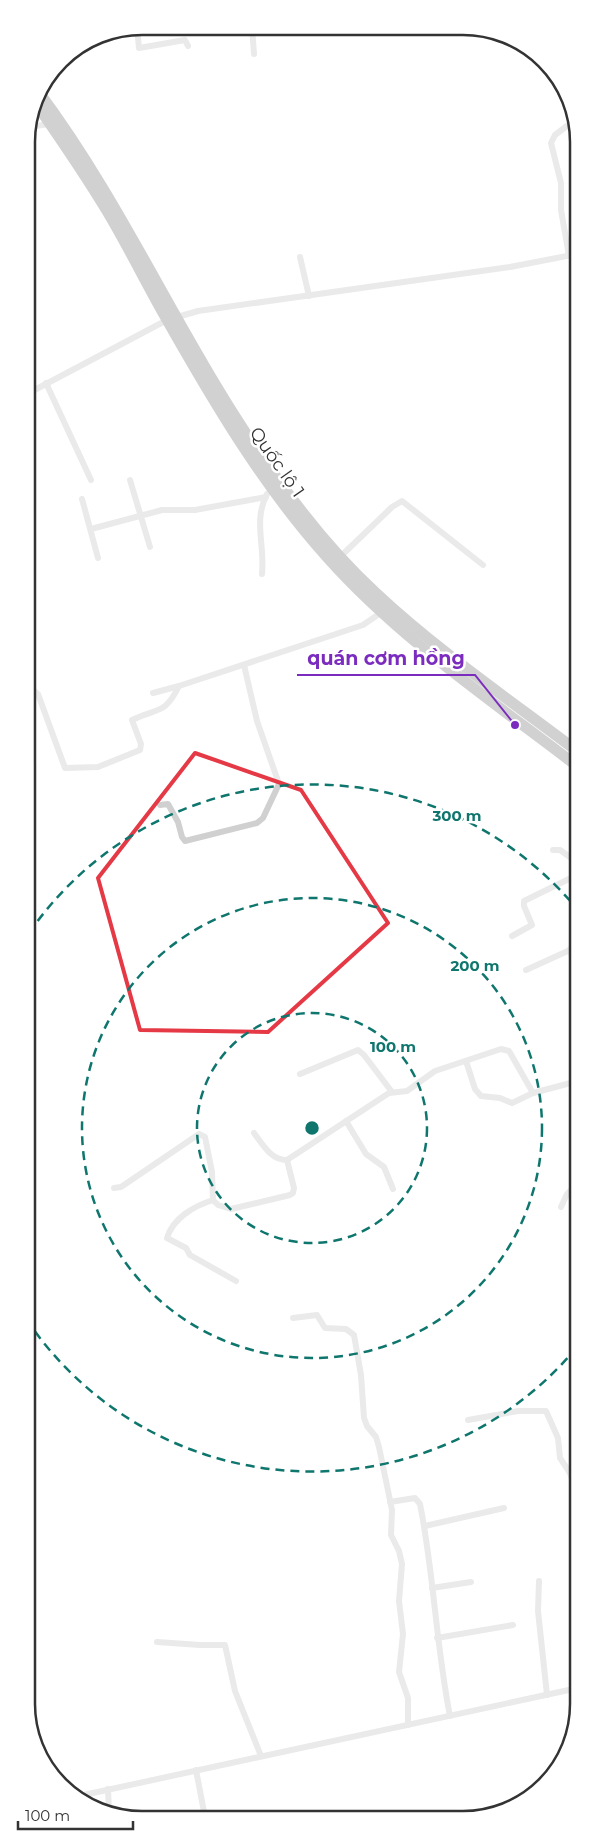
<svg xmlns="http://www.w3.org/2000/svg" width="605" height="1846" font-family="Montserrat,sans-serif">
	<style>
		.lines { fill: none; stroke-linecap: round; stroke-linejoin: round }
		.street { stroke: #d0d0d0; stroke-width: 6 }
		.highway { stroke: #9a9a9a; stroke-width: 11 }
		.marked { fill: none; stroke: #e63946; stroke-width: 4; stroke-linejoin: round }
		.ring { fill: none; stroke: #0f766e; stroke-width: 2.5; stroke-dasharray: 9 6 }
		.labels { text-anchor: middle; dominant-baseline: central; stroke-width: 5; stroke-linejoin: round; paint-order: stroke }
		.street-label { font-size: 18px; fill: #333; stroke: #fff }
		.rim { fill: none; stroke: #333; stroke-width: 2.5 }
		.centre { fill: #0f766e; stroke: #fff; stroke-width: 2.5 }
		.ring-label { font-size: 15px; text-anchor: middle; font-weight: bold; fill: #0f766e; stroke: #fff; stroke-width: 5; stroke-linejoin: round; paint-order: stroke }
		.leader { fill: none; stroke: #7b2cbf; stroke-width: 2 }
		.callout-dot { fill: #7b2cbf; stroke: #fff; stroke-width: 2 }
		.callout-label { font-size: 19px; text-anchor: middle; font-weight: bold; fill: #7b2cbf; stroke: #fff; stroke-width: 5; stroke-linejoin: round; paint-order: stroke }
	</style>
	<rect width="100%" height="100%" fill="#fff"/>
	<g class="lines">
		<!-- street -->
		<g class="street">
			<path d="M137,27L139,48L185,40L188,46"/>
			<path d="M252,27L254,54"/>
			<path d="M28,127L50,124"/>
			<path d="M569,256L561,210V183L551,143L555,135L576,119"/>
			<path d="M300,257L309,296"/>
			<path d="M46,383L91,480"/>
			<path d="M27,394L167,320L198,311L510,267L577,254"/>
			<path d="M130,480L150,547"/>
			<path d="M82,499L98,558"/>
			<path d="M91,529L162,510H195L266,497"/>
			<path d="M341,556L392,507L402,501L483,565"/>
			<path d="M262,574C265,544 253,521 267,494"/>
			<path d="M27,691L33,690L38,694L65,768L98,767L140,750L141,744L132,720C158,707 164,716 179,686L363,625L382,612"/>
			<path d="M153,693L179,686"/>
			<path d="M160,805L168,804L178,822L182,837L185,841L257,823L263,818L279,784L257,721L244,665"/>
			<path d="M553,850H560L574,860L577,875"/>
			<path d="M512,936L532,925L524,906V901L577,875"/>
			<path d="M575,969L570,949L578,945"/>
			<path d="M526,970L570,950"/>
			<path d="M466,1061L475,1089L481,1096L500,1098L512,1103L533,1093"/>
			<path d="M300,1074L358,1050L364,1055L392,1092"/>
			<path d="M346,1121L366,1154L384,1167L393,1189"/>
			<path d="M254,1133C263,1145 271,1160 287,1160"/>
			<path d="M114,1188L121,1187L199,1134L205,1137L212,1172L213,1200L218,1205L231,1209L290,1195L293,1193L294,1188L287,1160L389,1093L407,1091L435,1071L501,1049L509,1051L533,1093L578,1081"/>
			<path d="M213,1200C194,1206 173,1218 167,1238L186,1248L190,1255L236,1281"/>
			<path d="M561,1207L567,1194L578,1183"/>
			<path d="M293,1318L317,1315L325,1328L346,1329L354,1335L361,1375L364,1418L367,1426L376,1437L379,1447L392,1510L391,1535L399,1551L402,1564L399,1601L403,1634L399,1672L408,1698V1725"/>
			<path d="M468,1420L518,1411H546L558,1438L560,1458L570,1473L578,1498"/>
			<path d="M390,1502L415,1498L420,1504C434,1574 436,1646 450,1716"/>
			<path d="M425,1526L504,1508"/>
			<path d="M539,1581L538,1611L547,1695"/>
			<path d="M432,1588L471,1582"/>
			<path d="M437,1638L513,1625"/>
			<path d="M157,1642L200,1645H225L235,1691L261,1756"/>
			<path d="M196,1770L205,1817"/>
			<path d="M108,1789L109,1812"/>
			<path d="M79,1796L578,1688"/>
		</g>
		<!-- highway -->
		<g class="highway">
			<path d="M38,91C129,212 187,356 277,478C306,519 339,559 376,593C438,651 510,700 577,751"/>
			<path d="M35,102C60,138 85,174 107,211C128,246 146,283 166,318C213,401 263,486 327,557C399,638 491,700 577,766"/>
		</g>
	</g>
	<!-- marked area -->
	<path d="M0 0H605V1846H0ZM195,753L301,790L388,923L268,1032L140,1030L98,878Z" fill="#fff" fill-opacity=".55" fill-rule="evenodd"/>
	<path class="marked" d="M195,753L301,790L388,923L268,1032L140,1030L98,878Z"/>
	<!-- distance rings -->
	<g class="ring">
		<circle cx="312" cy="1128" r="115"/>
		<circle cx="312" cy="1128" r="230"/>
		<path d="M577 1347A344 344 0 0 1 29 1323M29 933A344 344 0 0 1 577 909"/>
	</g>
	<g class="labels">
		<!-- street labels -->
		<g class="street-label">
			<text transform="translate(277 462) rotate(55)">Quốc lộ 1</text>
		</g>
	</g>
	<!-- crop -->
	<path d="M0 0H605V1846H0ZM142 35H463A107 107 0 0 1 570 142V1704A107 107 0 0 1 463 1811H142A107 107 0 0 1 35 1704V142A107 107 0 0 1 142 35Z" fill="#fff" fill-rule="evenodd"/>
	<path class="rim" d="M142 35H463A107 107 0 0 1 570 142V1704A107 107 0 0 1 463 1811H142A107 107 0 0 1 35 1704V142A107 107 0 0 1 142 35Z"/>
	<circle cx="312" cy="1128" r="8" class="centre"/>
	<g class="ring-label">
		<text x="457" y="821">300 m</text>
		<text x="475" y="971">200 m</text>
		<text x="393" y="1052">100 m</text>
	</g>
	<!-- callouts -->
	<path class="leader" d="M515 725L475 675H297"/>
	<circle class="callout-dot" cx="515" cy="725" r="5"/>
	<g class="callout-label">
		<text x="386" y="665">quán cơm hồng</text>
	</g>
	<!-- scale -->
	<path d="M18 1821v8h115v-8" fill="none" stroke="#333333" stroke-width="2.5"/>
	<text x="25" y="1821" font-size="15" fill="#333333" stroke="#ffffff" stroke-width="4" paint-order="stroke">100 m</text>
</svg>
